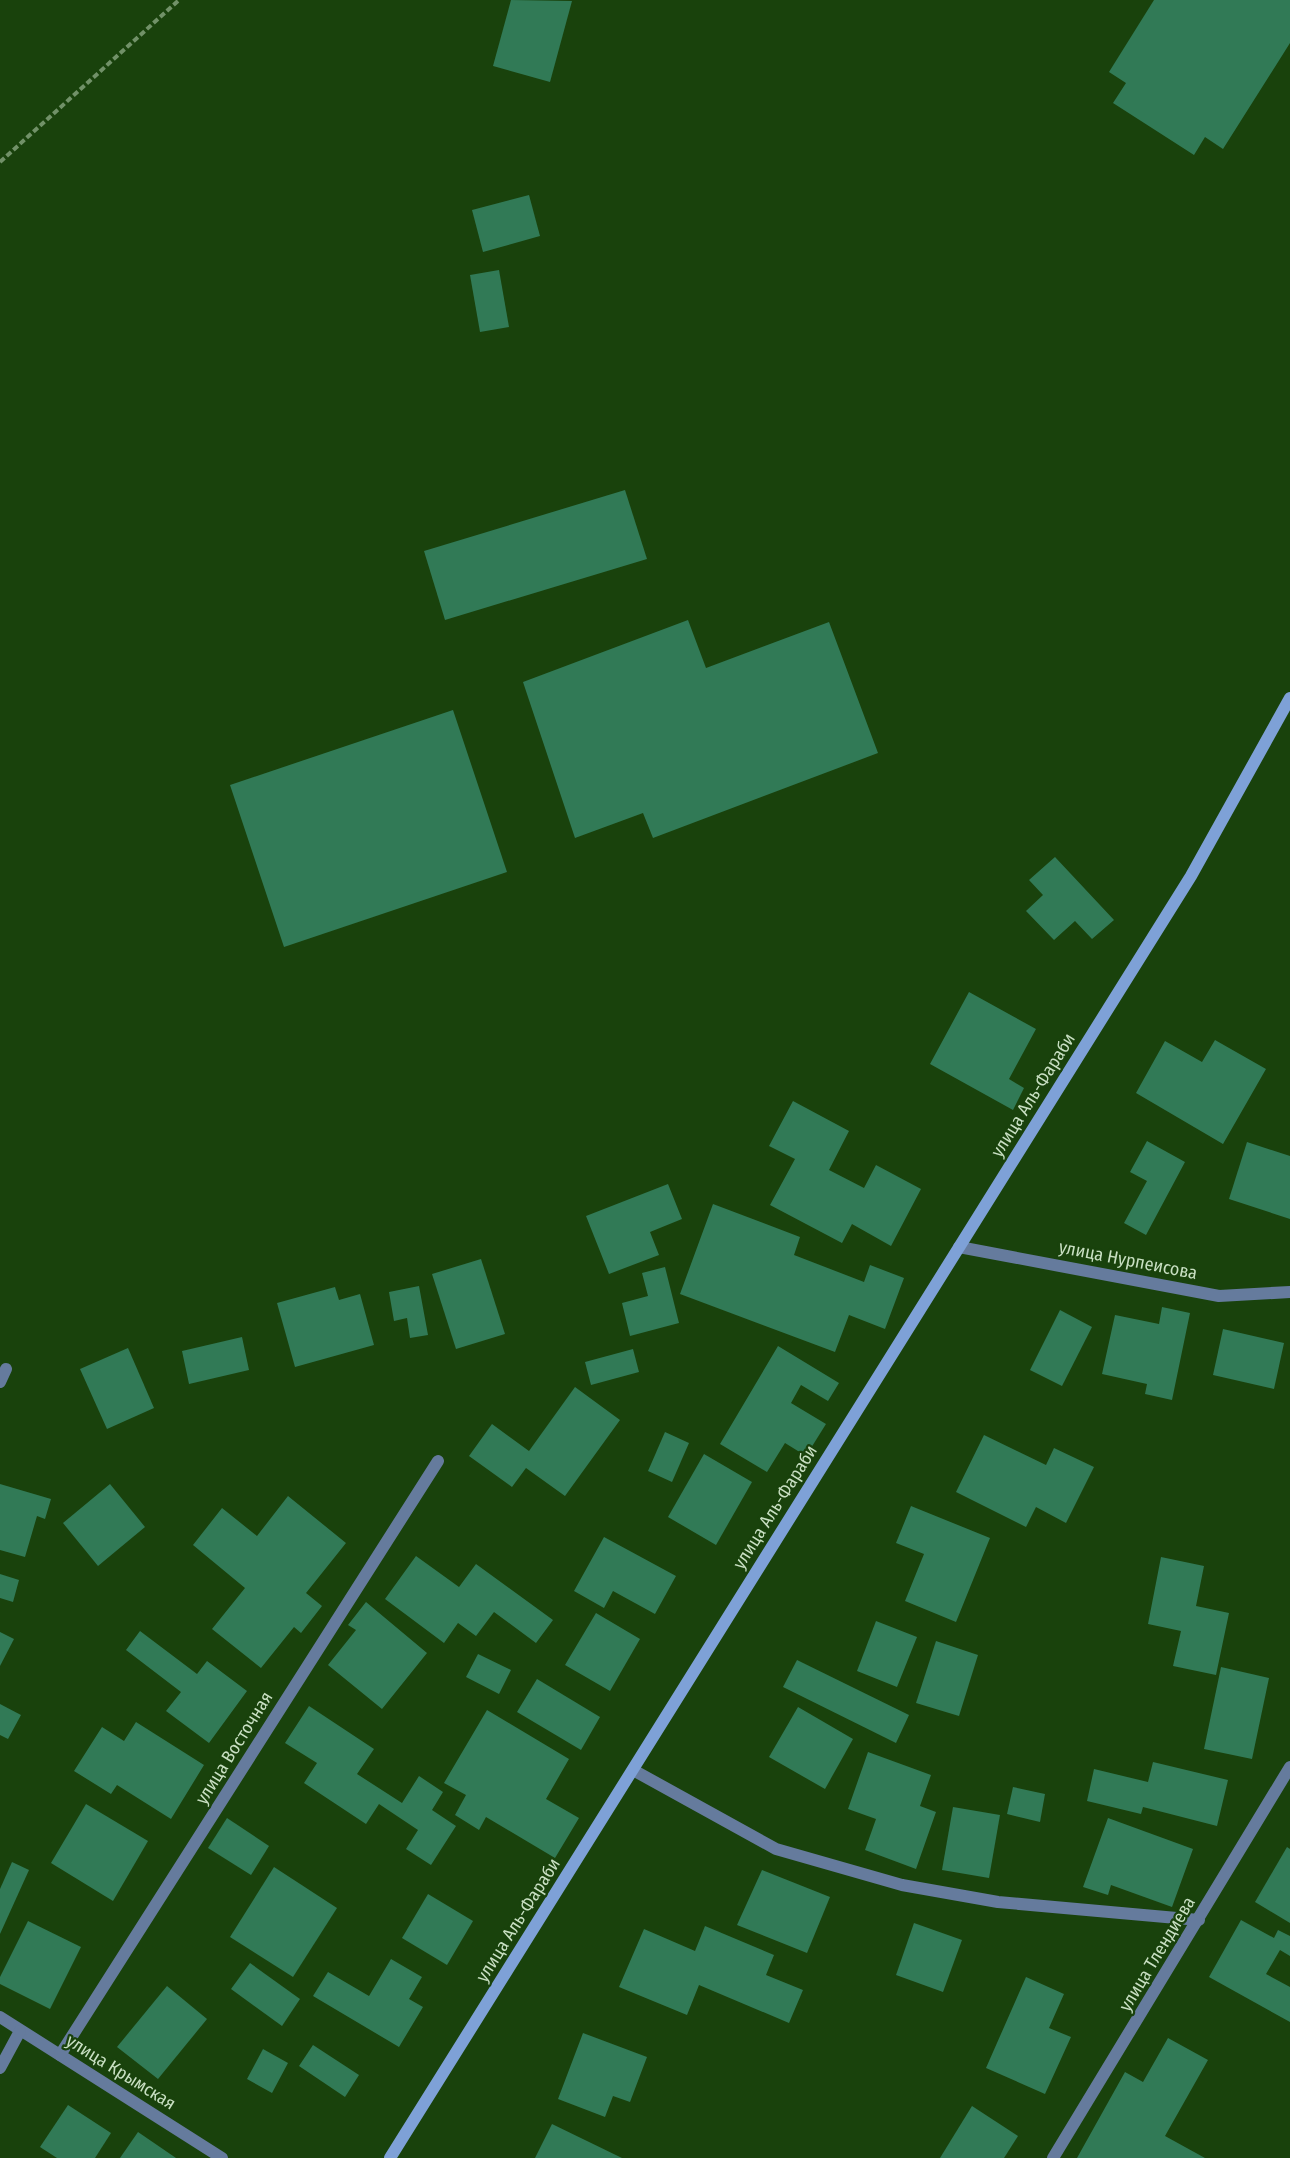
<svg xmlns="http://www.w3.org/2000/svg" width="1290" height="2158" font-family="'Fira Sans Condensed',sans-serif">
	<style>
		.building { fill: #317a56 }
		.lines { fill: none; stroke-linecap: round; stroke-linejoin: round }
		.path { stroke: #719168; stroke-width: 4; stroke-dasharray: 6 3; stroke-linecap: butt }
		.street { stroke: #657b9d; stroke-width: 12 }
		.secondary { stroke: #7ea1d7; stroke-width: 12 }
		.labels { text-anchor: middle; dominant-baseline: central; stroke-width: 4.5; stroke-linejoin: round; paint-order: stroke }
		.street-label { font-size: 18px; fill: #c8dfc2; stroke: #19420c }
	</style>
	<rect width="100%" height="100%" fill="#19420c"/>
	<!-- building -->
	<g class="building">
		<path d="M511,0L572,1L550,82L493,66Z"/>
		<path d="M1154,0H1290V43L1223,149L1205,137L1194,155L1113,103L1126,83L1109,72Z"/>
		<path d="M529,195L540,236L483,252L472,210Z"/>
		<path d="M499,270L509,327L480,332L470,275Z"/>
		<path d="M625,490L647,559L445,620L424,551Z"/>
		<path d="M688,620L706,668L829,622L878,753L653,838L643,813L575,838L523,682Z"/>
		<path d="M453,710L507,872L284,947L230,785Z"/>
		<path d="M1055,857L1114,920L1092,939L1075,921L1054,940L1026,911L1043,895L1029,880Z"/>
		<path d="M969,992L1036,1029L1009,1079L1024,1088L1013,1110L930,1064Z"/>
		<path d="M1215,1040L1266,1069L1223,1144L1136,1093L1165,1041L1202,1062Z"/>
		<path d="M793,1101L849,1131L829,1170L864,1188L876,1165L921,1189L891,1246L852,1224L842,1243L770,1205L795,1159L769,1146Z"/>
		<path d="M1147,1141L1185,1162L1146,1235L1124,1223L1147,1181L1130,1172Z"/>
		<path d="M1247,1142L1290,1156V1219L1229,1199Z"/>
		<path d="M668,1184L682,1219L650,1232L659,1255L609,1274L586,1216Z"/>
		<path d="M713,1204L800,1237L794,1255L864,1282L870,1265L904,1278L885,1329L849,1315L835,1352L680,1294Z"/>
		<path d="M481,1259L505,1334L456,1349L432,1274Z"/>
		<path d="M665,1267L679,1323L630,1336L622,1303L648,1296L642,1273Z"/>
		<path d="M419,1286L428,1335L410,1338L407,1318L394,1321L389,1292Z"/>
		<path d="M335,1287L339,1300L360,1294L374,1345L295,1367L277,1303Z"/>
		<path d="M1162,1307L1190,1313L1172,1400L1145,1394L1147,1384L1102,1374L1115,1315L1159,1324Z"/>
		<path d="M1060,1310L1092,1327L1062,1386L1030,1370Z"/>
		<path d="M1223,1329L1284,1343L1274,1389L1213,1375Z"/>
		<path d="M242,1337L249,1370L189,1384L182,1351Z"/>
		<path d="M778,1346L839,1383L828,1401L801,1385L791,1403L826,1424L806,1456L785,1443L767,1472L720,1444Z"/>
		<path d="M128,1348L154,1408L107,1429L80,1369Z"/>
		<path d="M633,1349L639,1372L591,1385L585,1362Z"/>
		<path d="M575,1387L620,1420L565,1496L526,1468L512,1487L469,1456L492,1424L529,1451Z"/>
		<path d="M665,1432L689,1443L672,1482L648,1471Z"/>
		<path d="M984,1435L1046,1465L1054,1448L1094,1467L1066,1523L1036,1507L1026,1527L956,1492Z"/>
		<path d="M704,1454L752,1482L716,1545L668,1517Z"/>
		<path d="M0,1484L51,1499L45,1519L37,1516L25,1557L0,1550Z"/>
		<path d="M110,1484L145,1527L98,1566L63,1523Z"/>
		<path d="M288,1496L346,1543L306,1593L322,1606L301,1633L294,1627L261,1668L212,1629L245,1588L193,1545L222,1508L257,1536Z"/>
		<path d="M911,1506L990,1538L956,1622L905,1601L924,1554L896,1543Z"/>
		<path d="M604,1537L676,1576L655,1614L613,1591L604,1608L574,1591Z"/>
		<path d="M416,1556L459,1587L476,1564L553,1620L536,1643L494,1612L476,1636L458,1623L444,1643L385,1599Z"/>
		<path d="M1161,1557L1204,1566L1196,1606L1229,1613L1216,1675L1173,1666L1181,1631L1148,1624Z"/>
		<path d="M0,1574L19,1580L13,1602L0,1598Z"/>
		<path d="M366,1602L427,1653L382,1709L328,1665L356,1630L348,1625Z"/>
		<path d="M596,1613L640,1639L610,1691L565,1665Z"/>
		<path d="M876,1621L917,1637L897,1687L857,1671Z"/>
		<path d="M140,1631L197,1674L207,1661L247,1691L209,1743L166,1711L181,1692L126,1650Z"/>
		<path d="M0,1632L14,1639L0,1666Z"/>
		<path d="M936,1641L978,1655L959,1716L916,1703Z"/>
		<path d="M478,1654L511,1670L499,1694L466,1677Z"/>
		<path d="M797,1660L909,1715L896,1743L783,1687Z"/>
		<path d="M1221,1667L1269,1678L1252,1759L1204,1749Z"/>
		<path d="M537,1679L600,1717L581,1750L517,1712Z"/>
		<path d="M0,1704L21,1715L8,1739L0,1735Z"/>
		<path d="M309,1706L374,1749L357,1774L402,1803L419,1776L443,1792L432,1810L456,1826L431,1865L406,1849L418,1830L379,1804L366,1824L304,1783L317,1763L285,1743Z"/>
		<path d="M798,1707L853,1739L825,1789L769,1757Z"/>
		<path d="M487,1710L569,1759L546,1799L579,1818L555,1858L486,1817L479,1830L455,1815L466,1795L444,1783Z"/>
		<path d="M136,1722L204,1765L171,1819L117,1785L111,1794L74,1771L102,1727L124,1741Z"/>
		<path d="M868,1752L931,1775L920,1806L936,1812L916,1869L865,1850L876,1819L848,1809Z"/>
		<path d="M1153,1762L1228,1780L1217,1826L1143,1807L1141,1814L1087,1801L1094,1769L1148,1782Z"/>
		<path d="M1013,1787L1045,1794L1040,1822L1007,1814Z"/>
		<path d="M86,1804L148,1841L113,1901L51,1863Z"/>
		<path d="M953,1807L1000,1815L989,1878L942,1870Z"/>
		<path d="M227,1818L269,1846L251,1875L208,1848Z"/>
		<path d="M1108,1818L1193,1849L1172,1907L1111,1885L1108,1895L1083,1887Z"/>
		<path d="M1287,1847L1290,1849V1923L1255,1902Z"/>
		<path d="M12,1862L29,1870L0,1934V1889Z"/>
		<path d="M274,1867L337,1908L293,1977L230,1937Z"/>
		<path d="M762,1870L830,1897L807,1953L737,1925Z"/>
		<path d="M428,1894L473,1921L447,1965L402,1938Z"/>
		<path d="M1241,1920L1274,1938L1278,1930L1290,1936V1956L1280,1950L1266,1974L1290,1987V2022L1209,1977Z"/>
		<path d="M28,1921L81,1947L50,2009L0,1984V1977Z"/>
		<path d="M914,1923L962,1940L943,1992L896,1975Z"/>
		<path d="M705,1926L774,1955L766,1975L803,1990L789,2023L699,1985L687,2015L619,1987L644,1929L695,1951Z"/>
		<path d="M391,1959L422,1977L409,1999L423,2007L399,2047L313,1996L328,1972L369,1996Z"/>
		<path d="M250,1963L300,1999L282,2026L231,1989Z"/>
		<path d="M1026,1977L1064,1994L1049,2028L1071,2037L1045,2094L986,2068Z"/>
		<path d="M167,1986L207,2019L158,2079L117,2047Z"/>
		<path d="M583,2033L647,2057L630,2102L613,2096L605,2117L558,2099Z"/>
		<path d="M1168,2038L1208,2060L1165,2136L1205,2158H1077L1125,2072L1143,2082Z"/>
		<path d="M313,2045L359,2075L345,2097L299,2066Z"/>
		<path d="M263,2049L288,2063L272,2093L247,2079Z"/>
		<path d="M68,2105L111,2133L95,2158H57L40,2147Z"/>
		<path d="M972,2106L1018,2136L1004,2158H940Z"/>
		<path d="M552,2124L622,2158H535Z"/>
		<path d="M138,2132L176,2158H120Z"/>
	</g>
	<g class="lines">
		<!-- path -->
		<path class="path" d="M0,162L179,0"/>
		<!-- street -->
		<g class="street">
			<path d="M959,1247L1219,1296L1290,1292"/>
			<path d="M0,1382L6,1369"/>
			<path d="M633,1770L776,1849L902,1885L998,1902L1199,1920"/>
			<path d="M0,2017L222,2158"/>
			<path d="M60,2055L438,1461"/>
			<path d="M0,2068L20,2031"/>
			<path d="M1053,2158L1290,1767"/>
		</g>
		<!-- secondary -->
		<path class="secondary" d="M390,2158L1191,876L1290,698"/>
	</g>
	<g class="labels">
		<!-- street labels -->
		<g class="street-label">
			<text transform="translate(1033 1095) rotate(-58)">улица Аль-Фараби</text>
			<text transform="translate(1128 1260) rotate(11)">улица Нурпеисова</text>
			<text transform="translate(775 1507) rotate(-58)">улица Аль-Фараби</text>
			<text transform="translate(234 1748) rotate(-58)">улица Восточная</text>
			<text transform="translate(518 1920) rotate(-58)">улица Аль-Фараби</text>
			<text transform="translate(1157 1954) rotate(-59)">улица Тлендиева</text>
			<text transform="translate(121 2072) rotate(32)">улица Крымская</text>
		</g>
	</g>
</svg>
